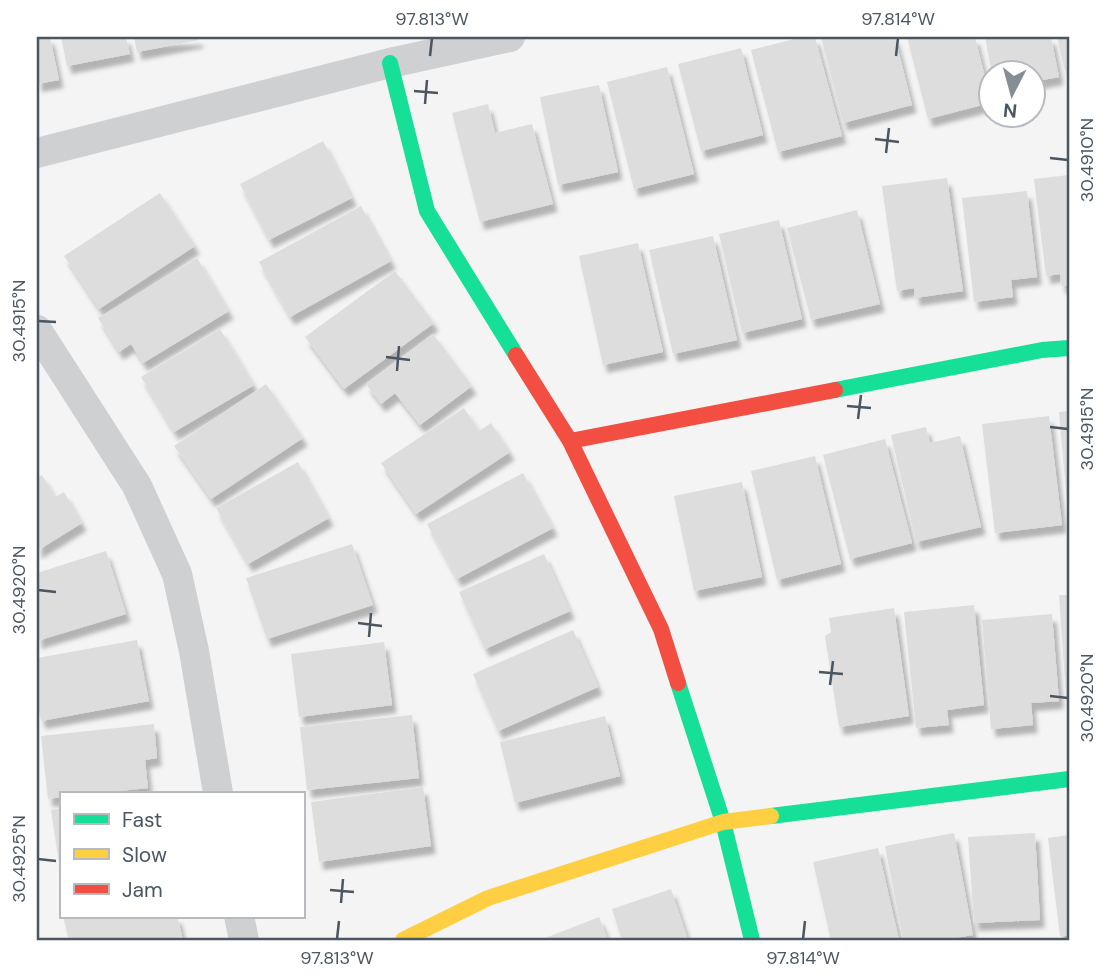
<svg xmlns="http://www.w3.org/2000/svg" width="1106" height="977" font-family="'DM Sans',sans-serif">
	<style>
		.building { fill: #ddddde; filter: url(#shadow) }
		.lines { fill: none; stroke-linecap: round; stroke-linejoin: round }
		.street { stroke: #ced0d2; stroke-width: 30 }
		.fast { stroke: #16e098; stroke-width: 16 }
		.slow { stroke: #ffcf43; stroke-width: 16 }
		.jam { stroke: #f24e42; stroke-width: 16 }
		.ticks { fill: none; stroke: #4a5661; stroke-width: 2.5 }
		.neatline { fill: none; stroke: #4a5661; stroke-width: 2.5 }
		.ticks-label { font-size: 18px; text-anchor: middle; fill: #4a5661 }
	</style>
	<defs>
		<filter id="shadow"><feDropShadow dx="4.5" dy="8" stdDeviation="2" flood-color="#0004"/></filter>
	</defs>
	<rect width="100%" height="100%" fill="#f4f4f4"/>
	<!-- building -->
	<g class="building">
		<path d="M37,37H50L59,80L37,84Z"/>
		<path d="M61,37H126L130,54L67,66Z"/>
		<path d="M134,37H198L199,40L137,52Z"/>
		<path d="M802,37H815L842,136L778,152L751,50Z"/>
		<path d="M821,37H895L912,105L843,123Z"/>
		<path d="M907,37H975L990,97V103L928,119Z"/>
		<path d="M985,37H1051L1059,77L1032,82V74H992Z"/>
		<path d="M1057,37H1069V70L1065,71Z"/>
		<path d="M741,48L763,135L701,151L678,64Z"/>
		<path d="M667,67L694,174L634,189L607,82Z"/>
		<path d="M599,85L618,172L558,185L540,97Z"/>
		<path d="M488,104L495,133L532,124L553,204L480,222L452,113Z"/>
		<path d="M323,141L352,198L269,240L240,184Z"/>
		<path d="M1069,175V285L1061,286L1060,274L1046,276L1034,179Z"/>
		<path d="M947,178L963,291L915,298L914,288L897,291L882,186Z"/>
		<path d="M1027,191L1037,277L1011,280L1013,297L974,302L962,198Z"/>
		<path d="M160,193L195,246L99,309L64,256Z"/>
		<path d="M361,206L391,261L290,317L259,262Z"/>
		<path d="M857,210L880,304L811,320L787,228Z"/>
		<path d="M779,220L802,319L742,333L719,234Z"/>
		<path d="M713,236L737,340L673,354L649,250Z"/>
		<path d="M638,243L663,352L603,365L579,256Z"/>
		<path d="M197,258L229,311L143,363L131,344L119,352L98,318Z"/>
		<path d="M395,271L434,323L344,389L305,337Z"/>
		<path d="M220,329L254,385L174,432L141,377Z"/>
		<path d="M433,334L472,386L420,425L395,393L381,404L366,384Z"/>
		<path d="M266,384L303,438L211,499L174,446Z"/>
		<path d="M464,408L479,431L491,423L510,452L416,514L381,463Z"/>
		<path d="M1069,411V503H1067L1059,412Z"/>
		<path d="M1049,416L1062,525L995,533L982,424Z"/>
		<path d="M926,427L930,443L960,436L981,527L916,542L891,435Z"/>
		<path d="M885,439L912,543L850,559L823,455Z"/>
		<path d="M815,456L841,564L777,580L751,471Z"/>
		<path d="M298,462L329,518L248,564L216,508Z"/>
		<path d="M523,473L553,528L457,579L427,524Z"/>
		<path d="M42,475L55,497L64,492L82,523L37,551V478Z"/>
		<path d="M742,482L762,577L694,591L674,496Z"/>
		<path d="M352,544L373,605L267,639L246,578Z"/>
		<path d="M106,551L126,614L37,641V573Z"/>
		<path d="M544,554L570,611L485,649L459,592Z"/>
		<path d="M1059,595H1069V710H1067Z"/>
		<path d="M974,605L984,705L947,710L949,725L916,728L904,612Z"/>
		<path d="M894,608L909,716L839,727L825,636L831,632L829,618Z"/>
		<path d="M1052,614L1059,701L1031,703L1033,725L991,729L982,620Z"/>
		<path d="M573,630L598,687L498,731L473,674Z"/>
		<path d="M137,640L149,701L41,721L37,701V658Z"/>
		<path d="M384,642L392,705L299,717L291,654Z"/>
		<path d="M412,715L419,778L307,790L300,727Z"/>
		<path d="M605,716L620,776L515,803L500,742Z"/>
		<path d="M154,724L157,758L145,760L148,788L100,793H61V797L48,799L41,736Z"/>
		<path d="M423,787L431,846L319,862L311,802Z"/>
		<path d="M61,808V869H60L51,810Z"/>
		<path d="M954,833L973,935L943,940H903L885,846Z"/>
		<path d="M1035,833L1040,920L974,923L968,837Z"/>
		<path d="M1069,835V935L1060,936L1048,838Z"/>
		<path d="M878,848L899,940H831L813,862Z"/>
		<path d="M671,889L688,940H622L612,909Z"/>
		<path d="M63,916H177L183,940H69Z"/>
		<path d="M599,917L608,940H540Z"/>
	</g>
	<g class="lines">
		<!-- street -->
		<g class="street">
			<path d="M37,153L390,63L510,37"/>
			<path d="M37,330L137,486L177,574L194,651L218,793"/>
			<path d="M239,916L244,940"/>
		</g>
		<!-- fast -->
		<g class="fast">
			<path d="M390,63L427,211L516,355"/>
			<path d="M835,390L1042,350L1069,348"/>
			<path d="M678,683L723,822L752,940"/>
			<path d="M771,816L1069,779"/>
		</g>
		<!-- slow -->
		<path class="slow" d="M403,940L488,898L723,822L771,816"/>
		<!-- jam -->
		<g class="jam">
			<path d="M516,355L570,441L661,629L678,683"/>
			<path d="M570,441L835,390"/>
		</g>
	</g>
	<!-- ticks -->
	<path class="ticks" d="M430,56L432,38M896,56L898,38M414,91L438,93M425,104L427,80M875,139L899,142M886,153L889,128M1050,158L1068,160M38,321L56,322M386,357L410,360M397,371L399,346M847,406L871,408M858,419L861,395M1050,427L1068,429M38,590L56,592M358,623L382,626M369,637L371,613M819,672L843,674M830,685L833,661M1050,696L1068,698M38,859L56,861M330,890L354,892M341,903L343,879M337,939L339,921M803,939L805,921"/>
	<!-- border -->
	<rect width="1106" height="977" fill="none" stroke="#ffffff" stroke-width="77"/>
	<!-- legend -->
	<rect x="60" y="792" width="245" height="126" fill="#ffffff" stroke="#b7bbc0" stroke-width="2"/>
	<rect x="74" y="814" width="35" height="10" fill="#16e098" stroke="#b7bbc0" stroke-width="2"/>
	<text x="122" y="827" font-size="21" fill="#4a5661">Fast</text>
	<rect x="74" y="849" width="35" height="10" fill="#ffcf43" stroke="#b7bbc0" stroke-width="2"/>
	<text x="122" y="862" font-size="21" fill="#4a5661">Slow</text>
	<rect x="74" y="884" width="35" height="10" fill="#f24e42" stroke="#b7bbc0" stroke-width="2"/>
	<text x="122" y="897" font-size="21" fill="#4a5661">Jam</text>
	<!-- north arrow -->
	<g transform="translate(1012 94) rotate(186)"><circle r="33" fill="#ffffff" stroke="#b7bbc0" stroke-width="2"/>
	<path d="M0-5L12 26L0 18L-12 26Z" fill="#868d94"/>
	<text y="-10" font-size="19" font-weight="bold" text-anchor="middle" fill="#4a5661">N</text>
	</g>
	<rect x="38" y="38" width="1030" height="901" class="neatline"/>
	<g class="ticks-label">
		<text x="432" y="25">97.813°W</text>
		<text x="898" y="25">97.814°W</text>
		<text transform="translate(1087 160) rotate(-90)" y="6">30.4910°N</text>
		<text transform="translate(19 321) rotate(-90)" y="6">30.4915°N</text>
		<text transform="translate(1087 429) rotate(-90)" y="6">30.4915°N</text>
		<text transform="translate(19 590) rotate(-90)" y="6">30.4920°N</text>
		<text transform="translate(1087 698) rotate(-90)" y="6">30.4920°N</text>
		<text transform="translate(19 859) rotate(-90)" y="6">30.4925°N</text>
		<text x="337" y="964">97.813°W</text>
		<text x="803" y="964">97.814°W</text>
	</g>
</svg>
